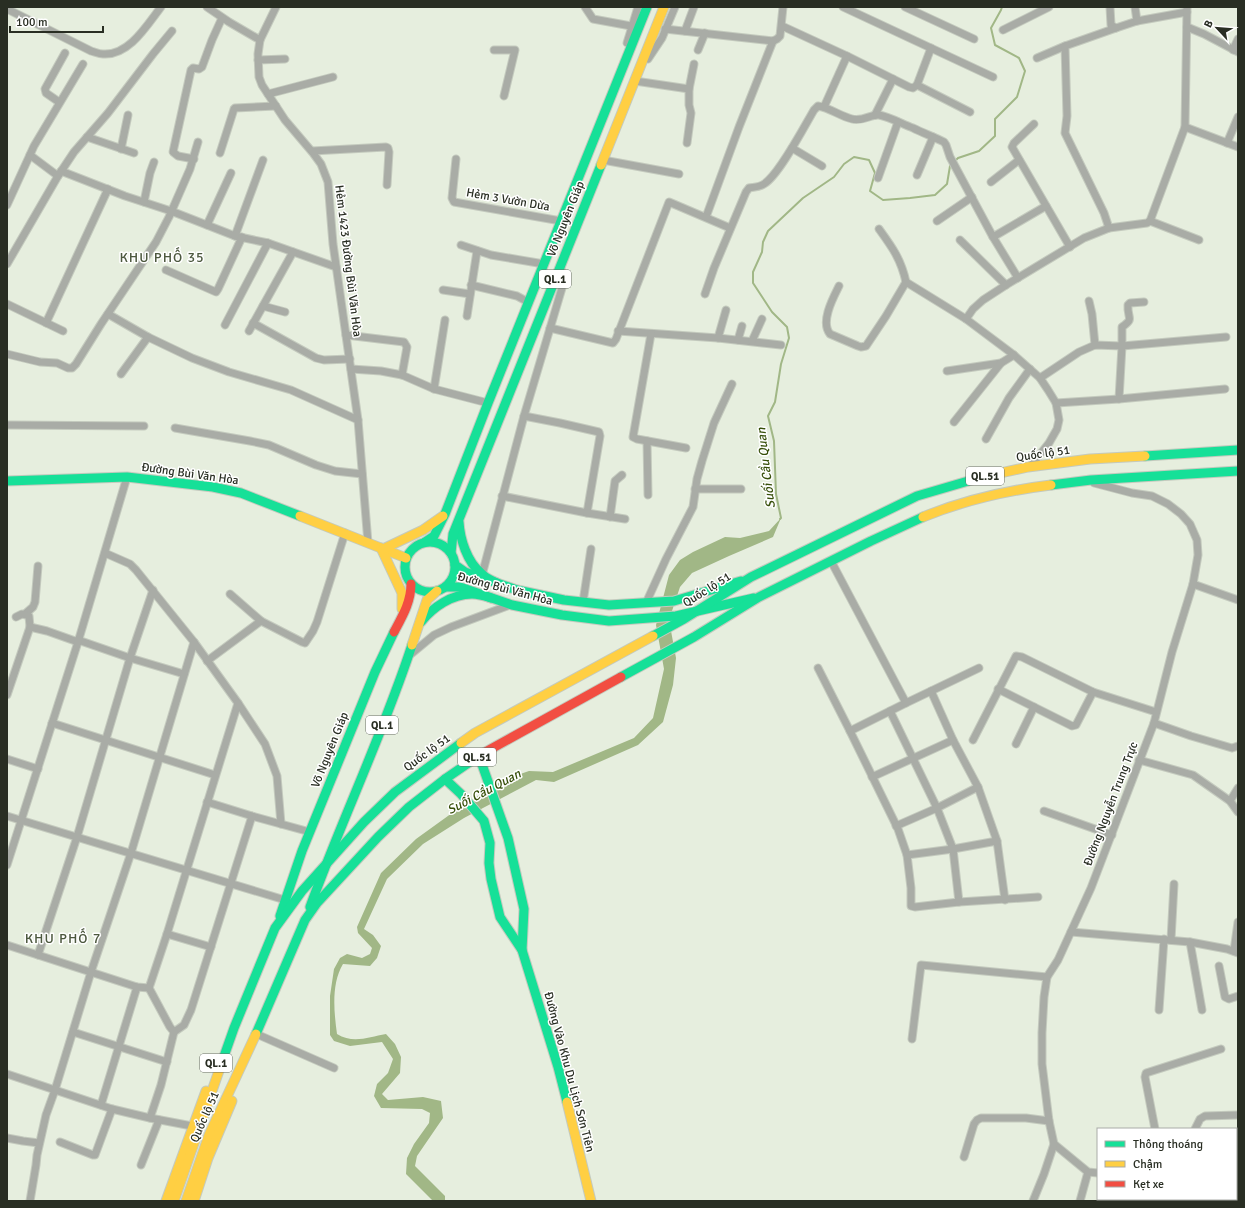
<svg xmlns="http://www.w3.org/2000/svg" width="1245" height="1208" font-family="Signika,sans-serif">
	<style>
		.water { fill: #a1b786 }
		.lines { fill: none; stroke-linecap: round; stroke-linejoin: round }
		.stream { stroke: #a1b786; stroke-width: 2 }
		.street-casing { stroke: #c4cabe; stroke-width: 9 }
		.fast-casing { stroke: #c4cabe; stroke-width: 11 }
		.slow-casing { stroke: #c4cabe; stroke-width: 11 }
		.jam-casing { stroke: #c4cabe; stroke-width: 11 }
		.street { stroke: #a9aca6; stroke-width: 7 }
		.fast { stroke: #16e098; stroke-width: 9 }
		.slow { stroke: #ffcf43; stroke-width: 9 }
		.jam { stroke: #f24e42; stroke-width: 9 }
		.labels { text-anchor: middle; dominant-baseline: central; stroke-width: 3; stroke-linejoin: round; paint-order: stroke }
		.shield { fill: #fff; stroke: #696d65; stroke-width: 1 }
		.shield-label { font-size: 11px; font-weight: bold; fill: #292e23 }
		.street-label { font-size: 12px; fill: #292e23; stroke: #fff }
		.water-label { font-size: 13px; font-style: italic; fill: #374f0a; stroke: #fff }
		.quarter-label { font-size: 14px; letter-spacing: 1px; fill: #4c583e; stroke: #fff }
	</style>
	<rect width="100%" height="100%" fill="#e6eede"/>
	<!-- water -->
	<path class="water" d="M781,518L773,537L729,556L692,573L680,587L669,620L676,658L673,685L663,722L638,745L554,782L536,780L464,818L423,844L387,879L364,929L373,935L381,946L377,958L370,966L343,964C331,984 334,1012 337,1034C353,1044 369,1037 386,1034L395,1044L401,1057L400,1073L382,1094L388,1100L423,1097L441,1101L443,1118L417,1156L415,1166L445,1196V1201H433L406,1174L407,1158L414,1144L429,1123L430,1113L422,1109L381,1108L374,1096L377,1084L388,1073L393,1059L382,1042L350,1046L334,1041L330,1035V996L334,969L340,958L347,954L362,958L370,954L372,948L358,933L357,927L381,873L416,839L459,808L503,780L529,771L553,772L634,738L653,718L664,669L656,625L669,575L680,560L693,552L725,537L740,538L769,531Z"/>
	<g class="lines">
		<!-- stream -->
		<g class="stream">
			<path d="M955,161L958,158L979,151L995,136V119L1017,97L1025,71L1019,58L995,45L991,28L1001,10L1002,7"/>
			<path d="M780,519L781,518L776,494L774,441L768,416L775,402L781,364L789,338L787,327L772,312L753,283V272L762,252L763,242L768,231L803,198L834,177L844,164L854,157L869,160L875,173L870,191L883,200L910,198L935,195L947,184L950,166L952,164"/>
		</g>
		<defs>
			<g id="street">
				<path d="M207,7L229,22L260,40"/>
				<path d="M276,7L260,40L258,54L259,77L262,85L285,120L313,153L321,164L328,182L333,244L358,420L368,543"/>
				<path d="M585,7L593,19L631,26"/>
				<path d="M843,7L993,77"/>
				<path d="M905,7L974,39"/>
				<path d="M1110,7L1111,25L1116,28L1137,21L1187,12"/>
				<path d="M1135,7L1137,21"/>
				<path d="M7,9L91,51C95,52 99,54 103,54C129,56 147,25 161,7"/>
				<path d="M782,26L847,56L909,87L913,88L917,85L931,48"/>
				<path d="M1187,27L1204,34L1238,52"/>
				<path d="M665,29L773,41L777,39L780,36L783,7"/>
				<path d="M1003,30L1049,7"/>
				<path d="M685,31L694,7"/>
				<path d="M627,43L638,7"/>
				<path d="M494,50H515L504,96"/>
				<path d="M698,50L705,33"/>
				<path d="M1233,50L1238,39"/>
				<path d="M1037,58L1065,46"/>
				<path d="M648,59L662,38L675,7"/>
				<path d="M258,60L285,59"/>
				<path d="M635,81L689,89"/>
				<path d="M917,85L970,112"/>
				<path d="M268,94L333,77"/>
				<path d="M59,102L46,93L45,89L65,53"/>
				<path d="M824,107L847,56"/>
				<path d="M875,115L893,79"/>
				<path d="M1034,124L1014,143L1012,147L1070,247"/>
				<path d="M1185,127L1238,147"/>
				<path d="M87,137L134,153"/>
				<path d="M687,143L691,113L689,105V89L694,64"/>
				<path d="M1227,143L1238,117"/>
				<path d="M792,148L822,166"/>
				<path d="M121,149L128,115"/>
				<path d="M312,151L386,147L388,148L389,152L387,185"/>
				<path d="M220,153L234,109L235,108L276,106"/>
				<path d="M30,155L58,176"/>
				<path d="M194,159L178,156L173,152L191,70L193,68L199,69L202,67L212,40L222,18"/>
				<path d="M456,159L452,198L454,202L561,221"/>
				<path d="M603,160L679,174"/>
				<path d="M61,171L125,196L171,211L235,236L268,243L336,267"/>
				<path d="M917,175L933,137"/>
				<path d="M878,178L898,122"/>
				<path d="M991,182L1019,160"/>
				<path d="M144,202L150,173L154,162"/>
				<path d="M7,205L34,146L83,64"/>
				<path d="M706,217L739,127L773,41"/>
				<path d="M937,221L972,197"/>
				<path d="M1150,221L1199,240"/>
				<path d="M207,225L231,173"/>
				<path d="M1109,228L1104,213L1065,133L1067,116L1065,46L1116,28"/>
				<path d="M879,229C892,247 901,259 906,282"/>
				<path d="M235,236L263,160"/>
				<path d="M993,237L1046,206"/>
				<path d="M960,240L1006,285"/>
				<path d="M461,245L491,255L544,264"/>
				<path d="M7,264L58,176L74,152L108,113L153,54L172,31"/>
				<path d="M166,270L216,292L218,289L242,237"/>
				<path d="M471,285L517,296L528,302"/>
				<path d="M839,286C833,298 820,322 830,334L858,346L861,347L866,346L886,316L906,282L966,319L1014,355L1040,378L1048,390L1056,403L1059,420L1057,429L1049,443L1030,467"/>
				<path d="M443,290L470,294"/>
				<path d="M705,294L714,268L746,192L749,188C754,187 760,187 764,184C779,175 804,127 814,110L818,106C830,108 840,116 852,119C863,122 871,114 879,115C890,117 902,124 913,128C923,133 934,137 944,142L946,145L950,157L993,237L1018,278"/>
				<path d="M1089,301L1092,314L1095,345"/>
				<path d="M7,304L63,331"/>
				<path d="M263,306L285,312"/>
				<path d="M108,314L148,337L192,358L229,372L291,390L358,420"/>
				<path d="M467,316L477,251"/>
				<path d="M966,319L973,309L983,300L1006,285L1084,238L1109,228L1147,223L1150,221L1185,127L1187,7"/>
				<path d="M46,323L108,189"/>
				<path d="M253,323L316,358L324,360L350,359"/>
				<path d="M225,325L268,243"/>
				<path d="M550,328L613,343L616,339L669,202L730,228"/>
				<path d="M249,331L293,252"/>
				<path d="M618,331L718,338L781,345"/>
				<path d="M651,334L633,437L637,439L686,448"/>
				<path d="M346,335L404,342L407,347L402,375"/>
				<path d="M718,338L726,310"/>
				<path d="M738,340L742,326"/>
				<path d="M752,341L762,319"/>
				<path d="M7,354L40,362L57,363L68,368H72L76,364L101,324L156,242L169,217L190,169L198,142"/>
				<path d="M351,369L381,371L402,375L434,389L488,403"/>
				<path d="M947,371L1001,363L1014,355"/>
				<path d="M121,374L148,337"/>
				<path d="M1040,378L1079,352L1095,345L1122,346L1226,337"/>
				<path d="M434,389L445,320"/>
				<path d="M1119,399L1122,346V327C1135,318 1127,319 1128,305L1130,303L1144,302"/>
				<path d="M1056,403L1119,399L1225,389"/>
				<path d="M954,422L1001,363"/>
				<path d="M7,425L144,426"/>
				<path d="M175,428L250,441L269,445L316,465L335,471L362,474"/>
				<path d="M986,439L1009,398L1030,369"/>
				<path d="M647,441L648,495"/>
				<path d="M695,489H741"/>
				<path d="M502,496L587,513L600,436L599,432L560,423L524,416"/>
				<path d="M587,513L625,519"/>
				<path d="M610,517L615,481L622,475"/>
				<path d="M105,553L130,564L136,570L194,642L238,703L265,744L277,776L281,824"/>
				<path d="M831,561L906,703L850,731L898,829L907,855L911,888V906L915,907L959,902L1038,897"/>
				<path d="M482,575L524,416L562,288L563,282L561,269"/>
				<path d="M1193,584L1238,600"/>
				<path d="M230,594L261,621"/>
				<path d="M583,602L591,549"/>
				<path d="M646,603L666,559L693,507L697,479L702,461L714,423L732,384"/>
				<path d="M25,614L33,607L35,602L38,566"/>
				<path d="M16,617L22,614L29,616L30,627"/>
				<path d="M78,640L130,658L184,674"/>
				<path d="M411,654L434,635L451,627L510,605"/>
				<path d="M207,661L261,621L302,642L305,643L313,631L317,622L345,533"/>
				<path d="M818,668L850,731"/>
				<path d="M998,689L1072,726L1076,725L1093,692"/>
				<path d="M931,691L953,740L978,787L997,841L1005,900"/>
				<path d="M7,695L30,627L47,631L78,642"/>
				<path d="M906,703L979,668"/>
				<path d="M890,711L937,808L953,849L959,902"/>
				<path d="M52,723L215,775"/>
				<path d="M1154,723L1191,736L1232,748L1238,746"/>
				<path d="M973,740L1016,656L1022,657L1093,692L1156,712"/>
				<path d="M1016,744L1034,707"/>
				<path d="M7,759L38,769"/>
				<path d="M1139,760L1193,775L1230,801L1238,812"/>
				<path d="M872,777L953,740"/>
				<path d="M1230,801L1238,788"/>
				<path d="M207,802L252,816L310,832"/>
				<path d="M1044,811L1112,835"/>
				<path d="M7,816L285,900"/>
				<path d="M896,826L937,808L978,787"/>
				<path d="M907,855L953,849L997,841"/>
				<path d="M7,865L78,642L127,477"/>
				<path d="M1071,932L1190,942L1227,949L1238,953"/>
				<path d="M167,934L211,947"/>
				<path d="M1171,940L1174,884"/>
				<path d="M1190,942L1202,1010"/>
				<path d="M7,945L137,987L149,988"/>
				<path d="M1234,951L1238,922"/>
				<path d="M38,955L77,837L130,658L153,590"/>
				<path d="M1219,966L1225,997L1229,999L1238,996"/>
				<path d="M1159,1010L1164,939"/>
				<path d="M73,1032L167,1062"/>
				<path d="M174,1032L184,1025L191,1010L252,816"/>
				<path d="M261,1036L334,1068"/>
				<path d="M912,1039L921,965L1047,977"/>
				<path d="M7,1074L112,1109L150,1118L192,1126"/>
				<path d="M101,1105L137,987"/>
				<path d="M150,1118L161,1085L174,1032L170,1027L149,988L167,934L238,703"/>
				<path d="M1155,1129L1145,1077L1146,1073L1221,1049"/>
				<path d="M1195,1129L1200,1119L1205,1116L1238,1115"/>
				<path d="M7,1138L23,1141L39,1143"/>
				<path d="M60,1142L93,1155H95L112,1109"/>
				<path d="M1054,1144L1088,1172L1098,1173"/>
				<path d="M964,1157L974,1124L977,1120L981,1118H1026L1049,1121"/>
				<path d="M141,1165L159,1120"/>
				<path d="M1236,1176L1238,1177"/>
				<path d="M1149,1199V1201"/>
				<path d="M30,1201L36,1165L37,1155L46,1115L55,1090L91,972L131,853L194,642"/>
				<path d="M1033,1201L1044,1174L1054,1144L1049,1121L1042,1064V1033L1044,997L1047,977L1058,960L1091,888L1154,723L1172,652L1193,584L1198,555L1197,540L1190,524L1181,514L1168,504L1152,496L1132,493L1094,483"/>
				<path d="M1080,1201L1088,1172"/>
			</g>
			<g id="fast">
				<path d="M1145,456L1238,450"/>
				<path d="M7,481L127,477L213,487L241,493L300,516"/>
				<path d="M1051,485L1091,480L1238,471"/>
				<path d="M459,522C460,539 467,562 481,573C485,578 491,580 497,583"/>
				<circle cx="430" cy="567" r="25"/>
				<path d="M425,542L434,536L445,514L488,403L647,7"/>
				<path d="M451,553L453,534L601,165"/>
				<path d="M455,565L465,572L517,590L564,600L609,605L674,601L741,581"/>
				<path d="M446,587H460L512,605L562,615L609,621L676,616L754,598"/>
				<path d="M421,622C433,607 452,594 472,594C479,594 485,596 491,598"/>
				<path d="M653,636L684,619L751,577L917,496L982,477"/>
				<path d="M621,677L694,637L759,597L871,541L923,517"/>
				<path d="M479,756L508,838L524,909L522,950"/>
				<path d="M445,779L461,794L484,821L490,843L489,863L491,879L500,917L522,950L558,1067L567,1102"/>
				<path d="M310,907C342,819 383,734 412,645"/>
				<path d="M280,916L302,851L375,672L394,632"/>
				<path d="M256,1034L305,920L317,903L378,837L409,807L445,779L480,755"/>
				<path d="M222,1062L234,1028L275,928L302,891L364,822L395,792L461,743"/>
			</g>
			<g id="slow">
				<path d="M601,165L664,7"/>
				<path d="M982,477L1028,467L1090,459L1145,456"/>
				<path d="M300,516L406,558"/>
				<path d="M923,517C962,501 1010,490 1051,485"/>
				<path d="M381,548L402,593V609"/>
				<path d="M383,549L423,530L443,516"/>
				<path d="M412,645L427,600L437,591"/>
				<path d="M461,743L475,733L653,636"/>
				<path d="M567,1102L591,1201"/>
				<path d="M166,1201L206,1091"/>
				<path d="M174,1201L222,1062"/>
				<path d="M186,1201L209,1135L256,1034"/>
				<path d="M194,1201L208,1158L232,1101"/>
			</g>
			<g id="jam">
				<path d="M394,632C402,617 411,602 411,584"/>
				<path d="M480,755L621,677"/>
			</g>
		</defs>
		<!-- street casing -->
		<use href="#street" class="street-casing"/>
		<!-- fast casing -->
		<use href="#fast" class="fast-casing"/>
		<!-- slow casing -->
		<use href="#slow" class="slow-casing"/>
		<!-- jam casing -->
		<use href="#jam" class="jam-casing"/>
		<!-- street -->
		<use href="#street" class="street"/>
		<!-- fast -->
		<use href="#fast" class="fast"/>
		<!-- slow -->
		<use href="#slow" class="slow"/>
		<!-- jam -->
		<use href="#jam" class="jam"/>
	</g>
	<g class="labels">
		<!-- shield labels -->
		<g class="shield">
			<rect x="539" y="270" width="32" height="18" rx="3"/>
			<rect x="966" y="467" width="38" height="18" rx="3"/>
			<rect x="366" y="716" width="32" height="18" rx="3"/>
			<rect x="458" y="748" width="38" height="18" rx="3"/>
			<rect x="200" y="1054" width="32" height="18" rx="3"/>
		</g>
		<g class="shield-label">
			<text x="555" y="279">QL.1</text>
			<text x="985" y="476">QL.51</text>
			<text x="382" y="725">QL.1</text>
			<text x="477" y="757">QL.51</text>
			<text x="216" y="1063">QL.1</text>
		</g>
		<!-- street labels -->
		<g class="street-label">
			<text transform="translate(508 200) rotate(10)">Hẻm 3 Vườn Dừa</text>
			<text transform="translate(566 219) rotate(-68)">Võ Nguyên Giáp</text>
			<text transform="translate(348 261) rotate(83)">Hẻm 1423 Đường Bùi Văn Hòa</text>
			<text transform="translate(1043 454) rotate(-8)">Quốc lộ 51</text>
			<text transform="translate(190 474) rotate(8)">Đường Bùi Văn Hòa</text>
			<text transform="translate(505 589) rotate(15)">Đường Bùi Văn Hòa</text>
			<text transform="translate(707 590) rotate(-32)">Quốc lộ 51</text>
			<text transform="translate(330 750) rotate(-68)">Võ Nguyên Giáp</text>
			<text transform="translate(427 753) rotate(-36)">Quốc lộ 51</text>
			<text transform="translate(1111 804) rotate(-69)">Đường Nguyễn Trung Trực</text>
			<text transform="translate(569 1072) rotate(75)">Đường Vào Khu Du Lịch Sơn Tiên</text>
			<text transform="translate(205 1117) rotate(-66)">Quốc lộ 51</text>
		</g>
		<!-- water labels -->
		<g class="water-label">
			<text transform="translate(766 468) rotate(-97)">Suối Cầu Quan</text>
			<text transform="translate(484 792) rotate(-28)">Suối Cầu Quan</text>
		</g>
		<!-- quarter labels -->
		<g class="quarter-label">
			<text x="162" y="257">KHU PHỐ 35</text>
			<text x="63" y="938">KHU PHỐ 7</text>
		</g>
	</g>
	<!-- border -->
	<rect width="1245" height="1208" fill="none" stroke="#292e23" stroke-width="16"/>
	<!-- legend -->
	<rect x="1097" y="1128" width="140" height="72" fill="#ffffff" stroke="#a9aba7"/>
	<rect x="1105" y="1141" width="20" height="6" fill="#16e098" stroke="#a9aba7"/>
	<text x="1133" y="1148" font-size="12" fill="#292e23">Thông thoáng</text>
	<rect x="1105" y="1161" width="20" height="6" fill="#ffcf43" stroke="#a9aba7"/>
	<text x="1133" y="1168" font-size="12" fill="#292e23">Chậm</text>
	<rect x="1105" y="1181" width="20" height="6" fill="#f24e42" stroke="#a9aba7"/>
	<text x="1133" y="1188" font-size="12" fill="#292e23">Kẹt xe</text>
	<!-- north arrow -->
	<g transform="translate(1217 28) rotate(296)" stroke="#ffffff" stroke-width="3" paint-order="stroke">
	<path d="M0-3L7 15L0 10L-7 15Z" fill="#292e23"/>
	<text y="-6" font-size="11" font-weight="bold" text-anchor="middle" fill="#292e23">B</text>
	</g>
	<!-- scale -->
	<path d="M10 26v6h93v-6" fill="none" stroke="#292e23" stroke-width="2"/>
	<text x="16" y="26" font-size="12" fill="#292e23" stroke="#ffffff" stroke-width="3" paint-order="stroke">100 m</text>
</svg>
